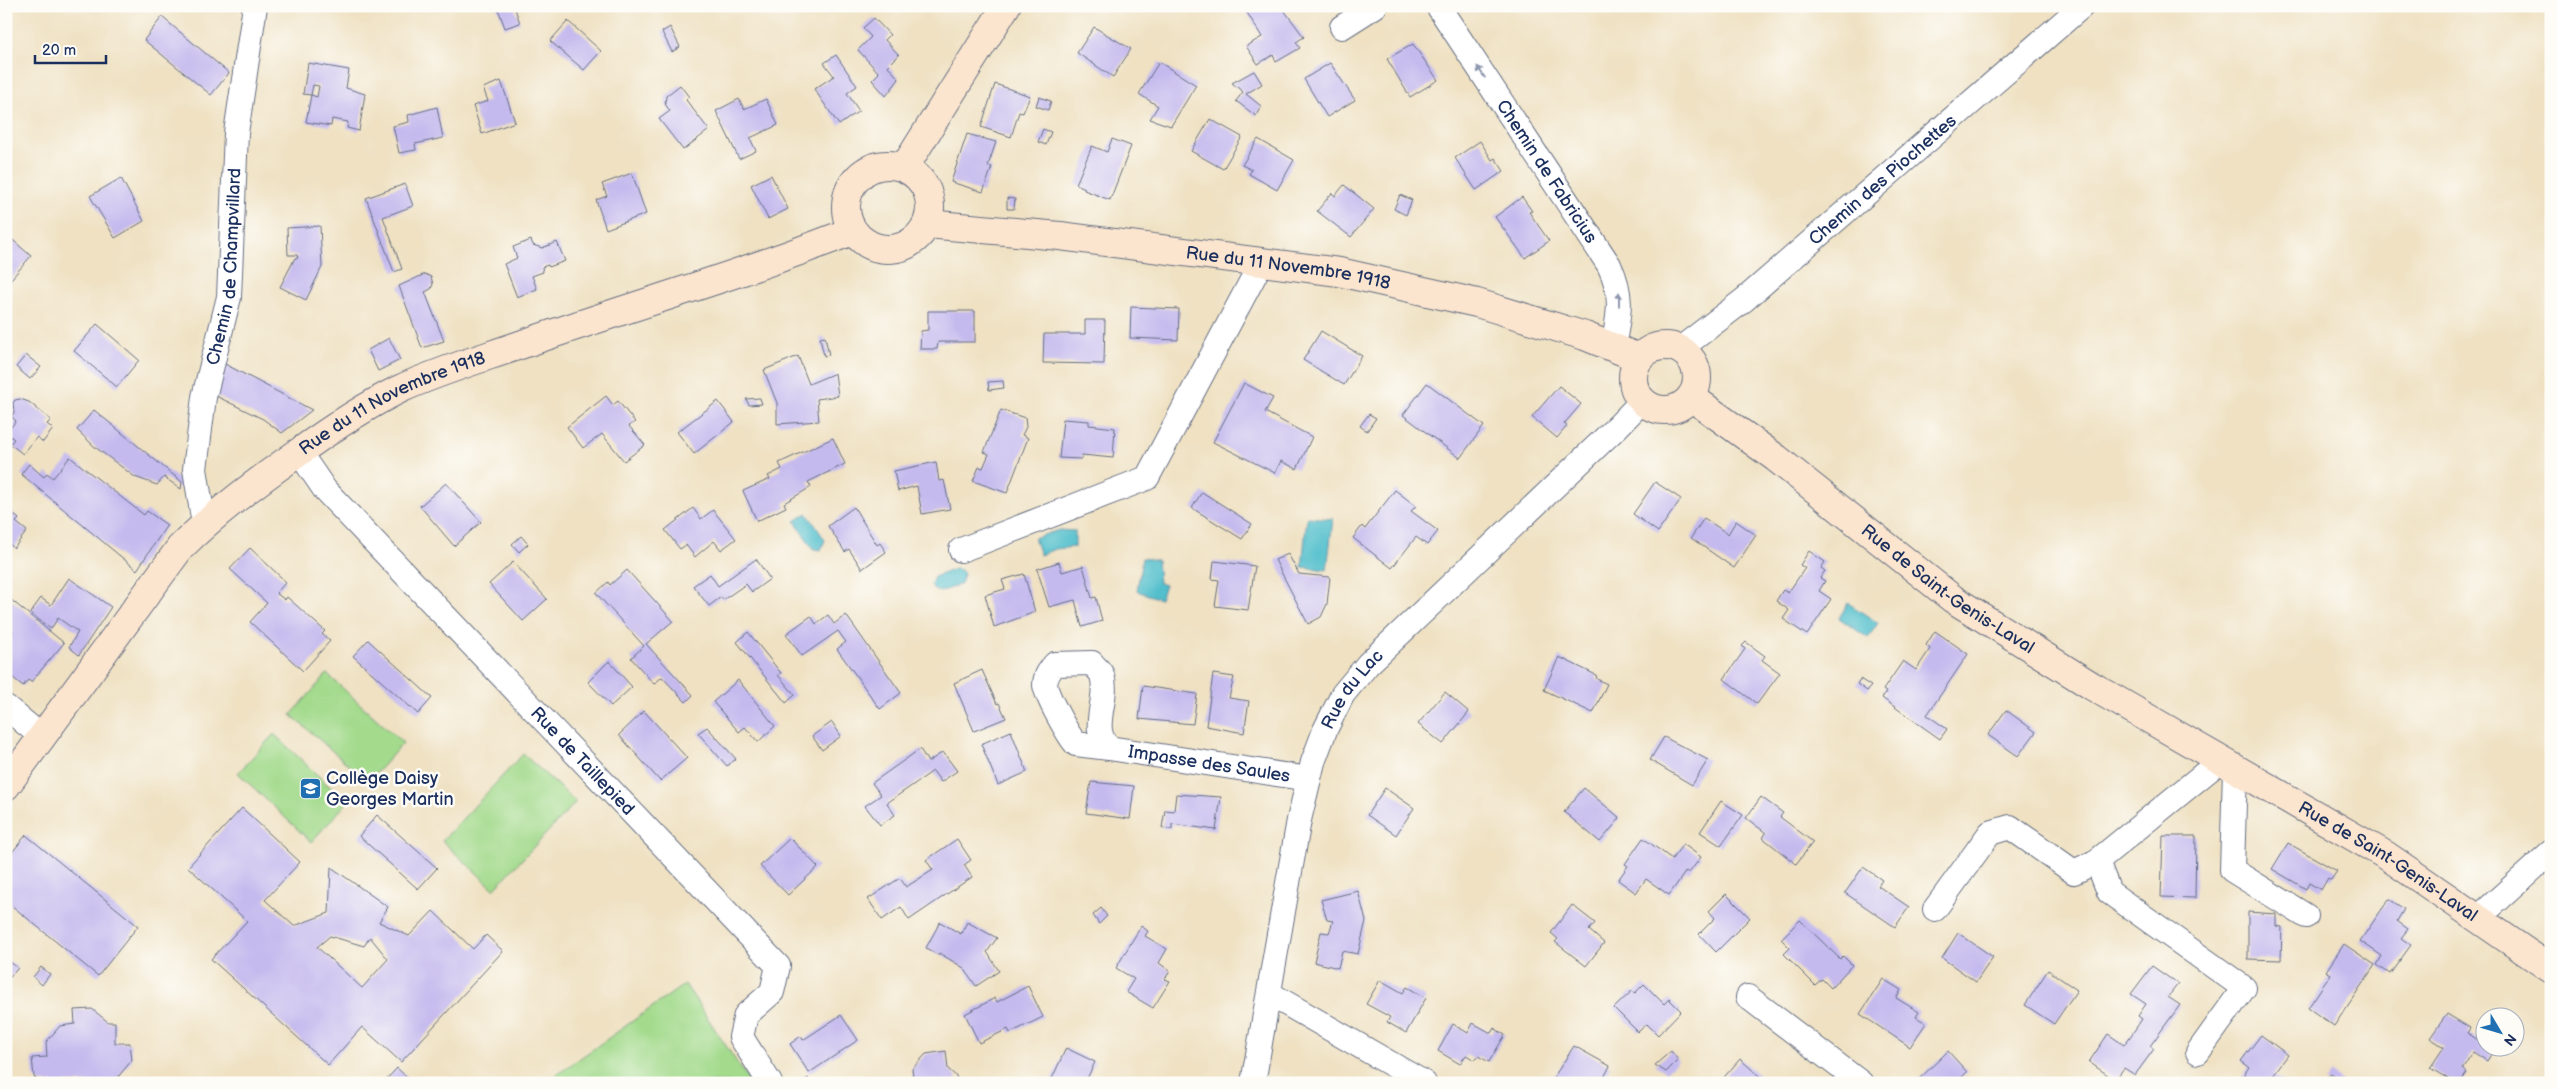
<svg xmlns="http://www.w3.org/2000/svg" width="2557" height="1089" font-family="'Balsamiq Sans',sans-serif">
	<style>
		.green { fill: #a3da8c; stroke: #5f8475 }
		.water { fill: #53bfcc; stroke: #377795 }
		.building { fill: #c4baee; fill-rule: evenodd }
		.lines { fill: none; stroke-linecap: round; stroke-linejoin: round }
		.street-casing { stroke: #656d81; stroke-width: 26 }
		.secondary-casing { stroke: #656d81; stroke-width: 30 }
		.street { stroke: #fff; stroke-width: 24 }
		.secondary { stroke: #fbe5cf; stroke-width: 28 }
		.oneway { fill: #8d97ae }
		.labels { text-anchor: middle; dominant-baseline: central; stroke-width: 5; stroke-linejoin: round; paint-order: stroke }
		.street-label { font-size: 18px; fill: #1b2f5e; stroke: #fdfcf7 }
		.poi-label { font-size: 18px; fill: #1b2f5e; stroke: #fdfcf7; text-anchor: start }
	</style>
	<rect width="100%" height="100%" fill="#fdfcf7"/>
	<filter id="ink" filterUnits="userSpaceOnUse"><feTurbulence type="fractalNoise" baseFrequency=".02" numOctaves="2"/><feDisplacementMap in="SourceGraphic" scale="10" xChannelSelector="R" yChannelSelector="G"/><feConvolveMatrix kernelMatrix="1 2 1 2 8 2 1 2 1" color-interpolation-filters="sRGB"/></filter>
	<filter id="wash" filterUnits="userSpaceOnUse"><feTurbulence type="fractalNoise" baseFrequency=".0096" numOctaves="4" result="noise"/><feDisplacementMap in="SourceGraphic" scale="20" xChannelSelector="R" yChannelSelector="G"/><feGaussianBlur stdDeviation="1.12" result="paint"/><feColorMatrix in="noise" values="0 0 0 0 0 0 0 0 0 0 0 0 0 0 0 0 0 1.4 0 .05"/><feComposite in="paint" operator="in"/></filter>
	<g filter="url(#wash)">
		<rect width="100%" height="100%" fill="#efe1c2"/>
		<!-- green -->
		<g class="green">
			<path d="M327,674L403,743L368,782L291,715Z"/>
			<path d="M274,734L347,803L311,842L238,773Z"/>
			<path d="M523,754L576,802L494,889L442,841Z"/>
			<path d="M685,984L748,1079L746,1083H545Z"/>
		</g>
		<!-- water -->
		<g class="water">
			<path d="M807,513L825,540L821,550L813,549L795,521Z"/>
			<path d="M1307,517L1333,519L1327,570L1302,567Z"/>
			<path d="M1059,530L1075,531V547L1055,549L1040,555L1034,538Z"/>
			<path d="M1142,558L1157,560L1159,583L1165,585L1160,599L1137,591Z"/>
			<path d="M955,569L961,570L964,574L961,584L940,592L934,590L931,584L934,577Z"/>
			<path d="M1848,603L1878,623L1868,638L1839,618Z"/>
		</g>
		<g id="blocks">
			<!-- building -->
			<g class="building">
				<path d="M497,6H514L520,23L505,28Z"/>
				<path d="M1243,6H1281L1304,37L1296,42L1300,48L1276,62L1273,55L1258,64L1246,46L1262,37Z"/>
				<path d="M162,17L229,73L211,95L144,40Z"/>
				<path d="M874,18L890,35L885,40L899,55L888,66L899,79L886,96L872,80L879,73L858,50L871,37L863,28Z"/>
				<path d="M568,21L601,51L584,70L550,41Z"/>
				<path d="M670,27L680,47L672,52L662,32Z"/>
				<path d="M1094,27L1131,49L1113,77L1077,53Z"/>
				<path d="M1413,44L1438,80L1410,97L1387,59Z"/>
				<path d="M836,55L857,86L847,93L859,111L839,125L814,89L834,76L824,63Z"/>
				<path d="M1159,62L1196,85L1171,126L1150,119L1158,106L1139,94Z"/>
				<path d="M308,63L349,70L346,88L365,94L359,131L347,128L348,122L332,119L331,126L306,122L311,95L303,94ZM313,85L319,86L317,97L311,95Z"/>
				<path d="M1330,63L1355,100L1327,117L1304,79Z"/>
				<path d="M1254,71L1262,84L1246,94L1261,106L1256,116L1236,101L1243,92L1232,83Z"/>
				<path d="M501,81L515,122L482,134L473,106L488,101L483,88Z"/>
				<path d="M995,84L1030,96L1023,113L1019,112L1011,137L981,127Z"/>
				<path d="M680,85L689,97L686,100L709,130L683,150L659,119L670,111L665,104L666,96Z"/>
				<path d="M1039,97L1051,101L1048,110L1036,106Z"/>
				<path d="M739,99L744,109L766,99L778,125L750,138L756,151L739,159L716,111Z"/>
				<path d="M437,107L443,138L415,144L416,150L399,153L393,126L409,122L408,115Z"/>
				<path d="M1210,119L1242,137L1223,169L1191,151Z"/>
				<path d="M1043,129L1051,132L1046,145L1038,142Z"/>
				<path d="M967,134L996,142L988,166L992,167L983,192L951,182Z"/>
				<path d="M1112,139L1131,146L1110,200L1084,190L1085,188L1076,184L1092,146L1107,152Z"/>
				<path d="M1258,139L1294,160L1277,190L1249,174L1252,170L1242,165Z"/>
				<path d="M1480,141L1492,160L1495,158L1504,171L1476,190L1455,158Z"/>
				<path d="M632,173L646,214L606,229L596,200L607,196L602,184Z"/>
				<path d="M771,175L788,209L768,219L751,185Z"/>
				<path d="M121,178L144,221L115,238L90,196Z"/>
				<path d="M405,184L413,206L383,217L402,269L394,272L366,198Z"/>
				<path d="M1344,185L1374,209L1351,237L1317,211L1332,193L1335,196Z"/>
				<path d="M1400,195L1412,200L1406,215L1394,209Z"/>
				<path d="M1522,197L1532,211L1529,212L1549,241L1525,258L1495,217Z"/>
				<path d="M1007,198L1015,199L1014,209H1007Z"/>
				<path d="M320,226L322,267L306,300L280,287L295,258H298L297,255H288L287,228Z"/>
				<path d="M6,234L31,256L6,285Z"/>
				<path d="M531,240L533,245L542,248L557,242L565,261L549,267L548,265L542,267L543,272L532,276L537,289L517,297L504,264L517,258L513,247Z"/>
				<path d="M425,274L431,277L433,284L431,289L425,292L444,341L422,348L399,286Z"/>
				<path d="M1131,307L1179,309L1178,340L1130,338Z"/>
				<path d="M928,311H975V342H938L937,349H920L921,331L928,330Z"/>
				<path d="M1085,320H1105L1104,364L1043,363L1044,334H1085Z"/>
				<path d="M97,324L139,360L117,387L74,351Z"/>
				<path d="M1321,331L1362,356L1344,385L1303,360Z"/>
				<path d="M825,337L829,355L824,356L820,338Z"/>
				<path d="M389,338L400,360L378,371L368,350Z"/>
				<path d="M26,355L41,367L30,379L16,367Z"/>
				<path d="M798,356L809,384L835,373L838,396L817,399L819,421L777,424V403L764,370Z"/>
				<path d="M223,363L312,410L282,433L263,419L216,396Z"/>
				<path d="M1003,381L1004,388L989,390L988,382Z"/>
				<path d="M1244,383L1273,398L1265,412L1312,437L1297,469L1281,461L1275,473L1213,442Z"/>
				<path d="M1427,383L1484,426L1460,458L1403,415Z"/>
				<path d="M1559,386L1581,404L1564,424L1567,426L1557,438L1532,417Z"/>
				<path d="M606,396L613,405L618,401L635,422L629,426L645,445L624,461L602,434L583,448L567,427Z"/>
				<path d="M760,398L762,404L749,405L746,399Z"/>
				<path d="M20,399L29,402L51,420L47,424L53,429L43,442L37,437L23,454L10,444L14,439L6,433L16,421L11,416L14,413L13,403L15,400Z"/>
				<path d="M718,401L734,422L694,454L677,432Z"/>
				<path d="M94,410L182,482L181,489L164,477L157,485L135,477L95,447L77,430Z"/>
				<path d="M1001,410L1025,418L1026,427L1022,435L1028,438L1007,493L973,481L979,467L983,468L989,454L984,452Z"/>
				<path d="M1369,414L1376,418L1367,431L1360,426Z"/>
				<path d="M1063,419L1089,421V425L1115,428L1113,458L1082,455L1081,459L1059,458Z"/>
				<path d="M833,438L845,464L808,482L811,487L784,503L786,507L757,521L743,491L770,479L768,476L782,469L779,463Z"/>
				<path d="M70,457L144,515L147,511L167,525L137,570L21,474L29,464L44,477L47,473L53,478Z"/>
				<path d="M936,462L939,481L944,480L950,509L922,514L917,486L898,491L894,471Z"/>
				<path d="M1655,482L1681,499L1658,532L1633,514Z"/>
				<path d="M446,483L481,522L454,546L420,506Z"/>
				<path d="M1395,490L1416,506L1411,511L1438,531L1427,545L1416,537L1392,568L1353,538L1362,526L1365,529Z"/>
				<path d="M1202,492L1252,524L1242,539L1192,508Z"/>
				<path d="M854,507L877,545L880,543L886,552L862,569L849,549L845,552L828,526Z"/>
				<path d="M6,508L19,519L16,522L27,531L14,548L6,541Z"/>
				<path d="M693,508L701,519L713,510L736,539L721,550L714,541L695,557L686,545L680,549L665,530Z"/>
				<path d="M1704,518L1728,534L1736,521L1756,535L1734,568L1691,538Z"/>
				<path d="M521,536L528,544L519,552L512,544Z"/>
				<path d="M250,548L286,582L276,593L285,600L287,597L325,631L322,634L330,641L303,671L250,622L267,603L230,569Z"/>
				<path d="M1809,551L1825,562L1821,568L1825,571L1820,578L1825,581L1819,591L1831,599L1807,635L1783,619L1789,610L1776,601L1783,590L1788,593L1805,568L1800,565Z"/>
				<path d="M1288,554L1299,574L1330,577L1327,604L1321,617L1308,624L1275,560Z"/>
				<path d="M756,559L770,579L752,592L746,584L723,600L721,597L709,606L693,586L710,574L718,586Z"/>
				<path d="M1214,561L1255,566L1248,610L1215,606L1219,580L1212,579Z"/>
				<path d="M513,562L547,599L523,621L489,584Z"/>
				<path d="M1059,562L1062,572L1083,566L1092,598L1096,597L1102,621L1082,627L1075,600L1049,607L1037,569Z"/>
				<path d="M627,570L673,621L646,644L693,695L686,702L662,677L654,684L631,658L644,646L596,593L608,582L610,585Z"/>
				<path d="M1024,574L1035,612L994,627L985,595L1005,589L1002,580Z"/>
				<path d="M69,578L111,607L79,655L69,647L78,632L58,618L51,629L30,613L41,598L51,605Z"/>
				<path d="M10,599L64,643L31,682L28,680L23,686L6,672V639L13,631L6,625V603Z"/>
				<path d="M828,615L834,624L846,615L901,693L880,709L837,649L846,642L838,631L802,656L786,634L811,616L816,624Z"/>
				<path d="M1935,631L1968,654L1927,715L1947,729L1940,739L1882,698L1886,692L1883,690L1903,661L1916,670L1930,649L1926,645Z"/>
				<path d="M748,632L781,673L778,675L795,695L786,703L737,642Z"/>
				<path d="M368,640L432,698L418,714L353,656Z"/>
				<path d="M1746,642L1765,656L1762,660L1780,673L1757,704L1724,679L1745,649L1742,646Z"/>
				<path d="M1559,657L1596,675L1597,679L1607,684L1593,713L1544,690Z"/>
				<path d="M609,661L632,687L611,706L588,682Z"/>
				<path d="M982,670L997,704L999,703L1006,718L974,731L954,683Z"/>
				<path d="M1213,674L1234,677L1229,698L1249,701L1244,733L1206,726Z"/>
				<path d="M1860,679L1871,686L1867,691L1857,684Z"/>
				<path d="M738,680L775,726L758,742L745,727L739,732L713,702Z"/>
				<path d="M1143,686L1197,694L1193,724L1139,719Z"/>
				<path d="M1445,692L1469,712L1443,744L1418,724Z"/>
				<path d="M2006,710L2036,732L2018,756L1988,735Z"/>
				<path d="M644,711L687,758L660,781L619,735Z"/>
				<path d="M832,722L841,736L822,750L812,736Z"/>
				<path d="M707,727L736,759L727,766L698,733Z"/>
				<path d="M1011,731L1027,772L998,785L981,744Z"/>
				<path d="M1664,737L1708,760L1692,785L1650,760Z"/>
				<path d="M920,749L928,762L943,752L957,771L941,782L933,771L887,803L895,815L880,825L865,806L881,795L872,783Z"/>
				<path d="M1091,782L1134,786L1130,819L1086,813Z"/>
				<path d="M1385,788L1414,808L1396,835L1367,815Z"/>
				<path d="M1584,788L1620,818L1600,842L1564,812Z"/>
				<path d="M1176,794L1221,797L1216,830L1172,824V829L1162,828L1165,810L1174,811Z"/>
				<path d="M1761,797L1783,813L1780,817L1813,842L1796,864L1763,838L1766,833L1746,818Z"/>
				<path d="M1721,801L1743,815L1721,846L1700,832Z"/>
				<path d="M242,808L300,862L265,900L294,926L329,913L331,867L388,907L379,922L409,936L433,911L473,949L486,935L503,951L401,1062L362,1027L328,1065L211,959L247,921L188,867ZM330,936L364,946L370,937L388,959L362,988L317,947Z"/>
				<path d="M377,815L437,868L418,889L359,836Z"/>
				<path d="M26,835L138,926L98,976L6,901V860Z"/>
				<path d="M2163,836H2196L2195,898L2161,897Z"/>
				<path d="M790,838L818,867L788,895L760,866Z"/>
				<path d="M1643,838L1672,859L1683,844L1701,857L1689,873L1686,871L1669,895L1646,879L1636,893L1618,880L1628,866L1625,864Z"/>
				<path d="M957,839L971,860L964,865L972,877L909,920L901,907L882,920L868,899L900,878L906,887L933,870L926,860Z"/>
				<path d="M2288,843L2337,871L2331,880L2328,878L2321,890L2309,883L2306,889L2272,869Z"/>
				<path d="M1863,867L1882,880L1878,886L1909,907L1895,927L1845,893Z"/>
				<path d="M1358,891L1366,921L1358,954L1342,951L1338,968L1314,962L1321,932L1329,933L1333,921L1327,920L1321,900Z"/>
				<path d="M1726,894L1750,918L1716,952L1699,934L1715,918L1709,911Z"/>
				<path d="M2389,899L2404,909L2397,921L2408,929L2401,938L2411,945L2390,974L2377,965L2382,956L2360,941Z"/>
				<path d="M1572,905L1595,923L1589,930L1604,943L1586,966L1555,942L1558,939L1551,933Z"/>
				<path d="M1101,908L1107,916L1099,924L1093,915Z"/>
				<path d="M2248,912L2276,914V926L2282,927L2281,960L2248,959Z"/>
				<path d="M1800,920L1840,959L1843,956L1852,965L1831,988L1822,979L1815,985L1784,954L1790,948L1781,939Z"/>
				<path d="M940,922L961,934L967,922L997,938L987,952L999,971L976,986L964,968L939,953L938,955L926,948Z"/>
				<path d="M1141,926L1148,931L1145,936L1167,949L1159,963L1170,971L1165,979L1170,981L1153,1008L1126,992L1134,979L1116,968Z"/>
				<path d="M1958,933L1993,957L1976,982L1942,958Z"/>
				<path d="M2344,944L2375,965L2334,1026L2308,1008L2331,974L2326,971Z"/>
				<path d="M6,959L18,968L6,982Z"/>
				<path d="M2152,966L2178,984L2168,997L2180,1005L2150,1046L2154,1049L2135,1075L2124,1068L2115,1080L2089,1062L2108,1034L2124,1045L2132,1034L2142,1019L2138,1016L2146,1004L2131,994Z"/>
				<path d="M41,967L50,974L42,985L33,977Z"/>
				<path d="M2048,970L2077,990L2054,1024L2025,1005Z"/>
				<path d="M1883,979L1901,990L1896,998L1919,1012L1916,1017L1926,1023L1910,1047L1860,1014Z"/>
				<path d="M1380,980L1403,993L1407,987L1426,998L1406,1033L1387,1022L1390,1017L1366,1004Z"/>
				<path d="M1644,984L1664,1004L1669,999L1681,1011L1658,1035L1647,1024L1638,1032L1614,1008L1632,991L1635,993Z"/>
				<path d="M1028,986L1043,1017L1010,1033L1008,1029L979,1043L965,1014L995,998L997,1002Z"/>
				<path d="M92,1009L108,1022H115V1043H130L132,1060L113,1083H41L34,1077L32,1058L47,1057L46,1042L60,1026L75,1024L74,1010Z"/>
				<path d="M2447,1014L2470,1028L2467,1033L2480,1041L2484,1034V1046H2496L2487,1061L2473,1052L2462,1069L2467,1073L2460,1083H2455L2430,1068L2444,1047L2430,1038Z"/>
				<path d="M841,1015L858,1040L809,1073L790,1044L801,1036L803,1040Z"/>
				<path d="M1473,1023L1491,1033L1494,1028L1505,1035L1489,1062L1478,1056L1475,1060L1466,1055L1460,1064L1438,1051L1453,1024L1468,1033Z"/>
				<path d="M2261,1035L2288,1055L2273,1075L2285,1083H2247L2241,1079L2249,1067L2241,1061Z"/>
				<path d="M1574,1046L1610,1066L1601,1083H1550Z"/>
				<path d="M1066,1048L1095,1062L1085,1083H1050Z"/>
				<path d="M946,1051L948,1069L957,1077L953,1083H914L912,1069L926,1054Z"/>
				<path d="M1671,1051L1678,1060L1666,1072L1655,1065Z"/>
				<path d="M1948,1051L1967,1072L1956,1083H1915Z"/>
				<path d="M1740,1059L1767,1083H1719Z"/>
				<path d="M397,1068L413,1083H383Z"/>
				<path d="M2331,1073L2344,1083H2324Z"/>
				<path d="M808,1078L811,1083H801Z"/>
			</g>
		</g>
	</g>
	<g filter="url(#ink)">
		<use href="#blocks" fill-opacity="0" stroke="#656d81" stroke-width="1"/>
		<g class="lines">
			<defs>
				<g id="street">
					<path id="s1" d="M1438,6L1609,265C1624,296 1619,315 1613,347"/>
					<path d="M1342,27L1375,6"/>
					<path id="s2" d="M1680,349L1744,300L2082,6"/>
					<path id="s3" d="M299,452L325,490L778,966L772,992L746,1015L741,1037L770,1083"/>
					<path id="s4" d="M204,524L195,469L204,397L229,297L236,133L255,6"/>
					<path d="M961,550L1147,478L1261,263"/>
					<path d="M6,707L42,737"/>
					<path id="s5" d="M1109,748L1076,744C1068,735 1047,697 1045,685C1045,676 1050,670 1055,664L1092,663C1095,667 1100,671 1102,675C1110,700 1088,728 1109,748L1309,779"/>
					<path d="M2235,770L2232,870L2306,916"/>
					<path d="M2097,861L2109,892L2244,988L2198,1052"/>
					<path d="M1935,909L1990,833L2010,827L2074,872L2097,861L2220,761"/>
					<path d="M2478,918L2551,852"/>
					<path d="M1270,994L1424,1083"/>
					<path d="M1748,997L1861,1083"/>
					<path id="s6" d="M1253,1083L1299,820L1313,762L1325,730L1343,694L1368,664L1618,426L1642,401"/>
				</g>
				<g id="secondary">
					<circle cx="888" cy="207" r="42"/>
					<path d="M904,168L1006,6"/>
					<path id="s7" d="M927,224L1060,236L1339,272L1477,303L1585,336L1639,358"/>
					<circle cx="1665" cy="378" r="32"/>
					<path id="s8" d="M1691,397L1776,458L1953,599L2092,686L2387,856L2551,969"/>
					<path id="s9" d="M6,786L180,548C215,513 254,484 295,455C328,431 363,407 400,389C439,371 480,359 520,345C631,306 744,274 852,231"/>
				</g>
			</defs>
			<!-- street casing -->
			<use href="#street" class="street-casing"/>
			<!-- secondary casing -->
			<use href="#secondary" class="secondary-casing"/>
			<!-- street -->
			<use href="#street" class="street"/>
			<!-- secondary -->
			<use href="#secondary" class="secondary"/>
		</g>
		<!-- one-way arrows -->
		<defs><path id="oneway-solid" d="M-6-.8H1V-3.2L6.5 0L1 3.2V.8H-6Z" transform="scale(1.25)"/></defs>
		<g class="oneway">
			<use href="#oneway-solid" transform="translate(1481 72) rotate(-124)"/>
			<use href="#oneway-solid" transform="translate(1619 299) rotate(-90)"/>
		</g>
	</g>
	<!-- icons -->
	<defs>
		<symbol id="school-square" viewBox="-11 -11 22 22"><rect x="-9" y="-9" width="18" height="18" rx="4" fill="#1f6fb2" stroke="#fdfcf7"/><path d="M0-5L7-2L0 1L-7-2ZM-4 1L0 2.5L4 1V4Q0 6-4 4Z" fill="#fff"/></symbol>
	</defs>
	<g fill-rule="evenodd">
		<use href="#school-square" x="298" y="776" width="25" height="25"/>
	</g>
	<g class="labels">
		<!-- street labels -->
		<g class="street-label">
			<text stroke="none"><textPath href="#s1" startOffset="198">Chemin de Fabricius</textPath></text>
			<text stroke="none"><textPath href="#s2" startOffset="264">Chemin des Piochettes</textPath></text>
			<text stroke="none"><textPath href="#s4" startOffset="261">Chemin de Champvillard</textPath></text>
			<text stroke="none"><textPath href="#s7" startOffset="364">Rue du 11 Novembre 1918</textPath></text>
			<text stroke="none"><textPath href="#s9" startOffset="554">Rue du 11 Novembre 1918</textPath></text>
			<text stroke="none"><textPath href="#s8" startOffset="321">Rue de Saint-Genis-Laval</textPath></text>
			<text stroke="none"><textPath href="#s6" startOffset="410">Rue du Lac</textPath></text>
			<text stroke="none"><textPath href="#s3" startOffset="420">Rue de Taillepied</textPath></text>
			<text stroke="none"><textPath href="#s5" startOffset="354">Impasse des Saules</textPath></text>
			<text stroke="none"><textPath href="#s8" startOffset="839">Rue de Saint-Genis-Laval</textPath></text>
		</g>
		<!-- poi labels -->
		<g class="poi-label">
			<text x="326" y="778">Collège Daisy<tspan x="326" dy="21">Georges Martin</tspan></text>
		</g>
	</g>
	<!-- margin -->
	<rect width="2557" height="1089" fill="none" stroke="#fdfcf7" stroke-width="25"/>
	<!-- north arrow -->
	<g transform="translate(2500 1032) rotate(128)"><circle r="24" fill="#fdfcf7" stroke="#a3aaba"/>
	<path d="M0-4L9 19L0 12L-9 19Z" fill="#1f6fb2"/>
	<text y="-8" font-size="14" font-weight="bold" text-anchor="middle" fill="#1b2f5e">N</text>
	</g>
	<!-- scale -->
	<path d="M35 55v8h71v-8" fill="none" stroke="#1b2f5e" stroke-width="2.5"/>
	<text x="42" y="55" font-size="15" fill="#1b2f5e" stroke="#fdfcf7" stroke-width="4" paint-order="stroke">20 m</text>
</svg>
